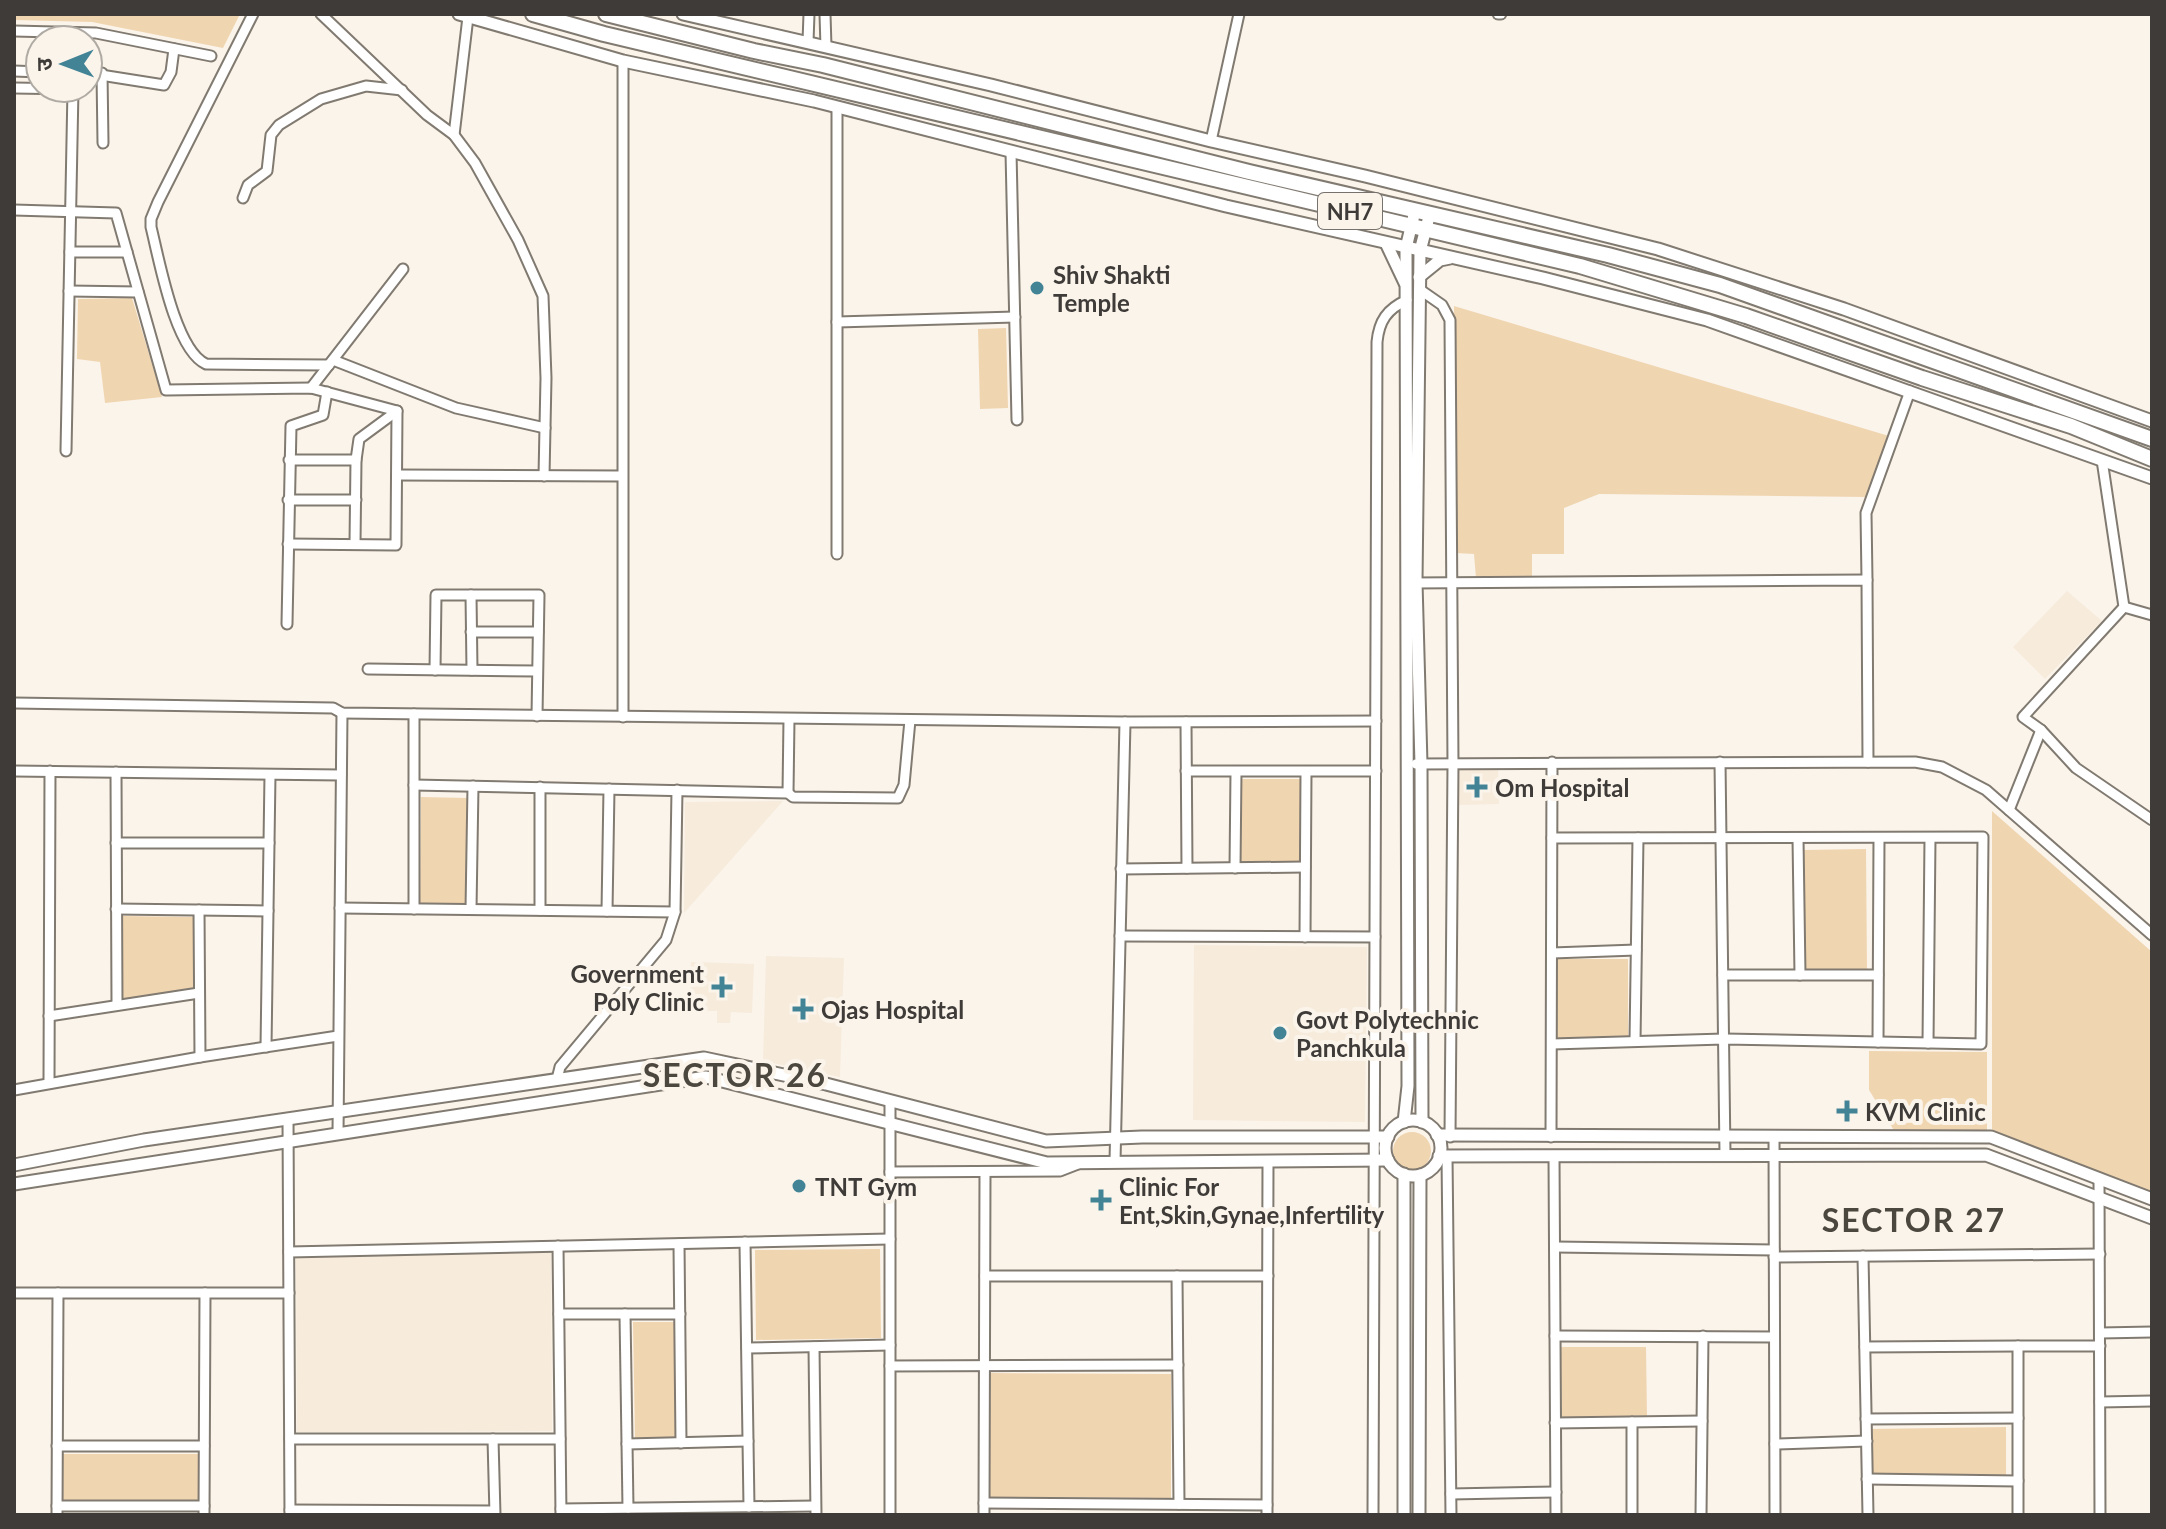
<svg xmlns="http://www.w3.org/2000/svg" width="2166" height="1529" font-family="Lato,'Noto Sans Devanagari',sans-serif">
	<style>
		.built { fill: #f7ebdb }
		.green { fill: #f0d5b1 }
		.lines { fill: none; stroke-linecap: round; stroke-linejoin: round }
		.minor-casing { stroke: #807a71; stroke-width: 13 }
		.tertiary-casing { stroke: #807a71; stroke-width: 15 }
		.trunk-casing { stroke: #807a71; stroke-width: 18 }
		.minor { stroke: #fff; stroke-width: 9 }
		.tertiary { stroke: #fff; stroke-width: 11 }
		.trunk { stroke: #fff; stroke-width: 14 }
		.poi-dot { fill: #428495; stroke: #fbf4eb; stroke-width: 3 }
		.labels { text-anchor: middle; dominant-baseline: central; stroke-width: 8; stroke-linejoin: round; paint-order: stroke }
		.shield { fill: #fbf4eb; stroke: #77726e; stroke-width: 2 }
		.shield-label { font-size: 22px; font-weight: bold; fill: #3e3b38 }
		.poi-label { font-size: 24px; font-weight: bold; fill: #3e3b38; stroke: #fbf4eb; text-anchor: start }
		.district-label { font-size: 32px; font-weight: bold; letter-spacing: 2px; fill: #4b463e; stroke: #fbf4eb }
	</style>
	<rect width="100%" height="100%" fill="#fbf4eb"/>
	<!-- built -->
	<g class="built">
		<path d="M2067,591L2102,621L2045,679L2013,647Z"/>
		<path d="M1498,769L1499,804L1457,805L1456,770Z"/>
		<path d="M783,801L684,913L685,802Z"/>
		<path d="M1194,945L1367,947L1365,1122L1193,1120Z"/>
		<path d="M766,956L844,958L840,1077L763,1061Z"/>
		<path d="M691,962L754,964L752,1013L731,1012L730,1023H717V1011H690Z"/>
		<path d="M551,1251L552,1431L297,1432L296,1253Z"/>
	</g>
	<!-- green -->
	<g class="green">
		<path d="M14,14H240L223,48L92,22L14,20Z"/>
		<path d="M132,298L162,397L105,403L100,362L77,359L78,299Z"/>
		<path d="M1454,306L1889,436L1866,497L1599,494L1564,508V554H1532V578H1476L1474,554L1455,553Z"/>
		<path d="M1006,328L1008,408L980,409L978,329Z"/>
		<path d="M1241,779H1301L1302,863L1241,864Z"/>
		<path d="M421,797L469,798L468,907L420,906Z"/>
		<path d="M1992,811L2152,952V1192L1992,1130Z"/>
		<path d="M1866,849L1867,971H1804L1803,850Z"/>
		<path d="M122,916L195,917L196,990L123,1000Z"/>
		<rect x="1555" y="959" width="73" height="79"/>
		<path d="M1869,1051L1987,1052V1133L1895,1132L1869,1090Z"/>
		<circle cx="1412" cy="1151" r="19"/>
		<path d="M880,1249L881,1338L756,1340L755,1250Z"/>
		<path d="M633,1322H674L676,1439H635Z"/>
		<path d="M1559,1347H1646L1647,1417H1559Z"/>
		<path d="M990,1373L1171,1374V1498L989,1497Z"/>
		<path d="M2006,1427V1475L1871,1476L1870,1429Z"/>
		<path d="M63,1454H199L198,1502H63Z"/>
	</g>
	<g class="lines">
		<defs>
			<g id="minor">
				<path d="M253,14L158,202L151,219V227C159,259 175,350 206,364L329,365"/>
				<path d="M321,14L427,115L454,135L475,163L518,240L543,296L546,378L544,476"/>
				<path d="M825,14L826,47"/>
				<path d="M1498,14H1501"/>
				<path d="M14,31L96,33L211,56"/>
				<path d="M808,42L809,14"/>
				<path d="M14,71L40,72"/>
				<path d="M88,73L164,85L171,72L174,49"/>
				<path d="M102,73L103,143"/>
				<path d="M14,88L73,89L66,451"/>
				<path d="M837,107V554"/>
				<path d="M454,135L468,17"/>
				<path d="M1211,141L1239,14"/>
				<path d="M1011,152L1017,420"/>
				<path d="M243,198L248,185L267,171L271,135L279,125L321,99L366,86L402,90"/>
				<path d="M14,210L116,213L166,390L311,388L397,411L396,545L288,544"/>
				<path d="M70,252H127"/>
				<path d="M1419,289L1442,305L1450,320L1453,764L1450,1137"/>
				<path d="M69,291L138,292"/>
				<path d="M837,322L1015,317"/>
				<path d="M333,360L456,408L545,428"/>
				<path d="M311,388L403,269"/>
				<path d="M289,460H356"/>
				<path d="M2102,460L2124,607L2023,717L2041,730L2076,768L2152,820"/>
				<path d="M397,475L622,476"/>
				<path d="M288,500H356"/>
				<path d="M355,544L356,460L359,439L397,411"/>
				<path d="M1867,580L1866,513L1910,391"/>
				<path d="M1411,583L1867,580L1868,762"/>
				<path d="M471,595L472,670"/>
				<path d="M2124,607L2152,615"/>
				<path d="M287,624L291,426L323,415L327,392"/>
				<path d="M471,632H538"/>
				<path d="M368,669L537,671"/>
				<path d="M435,670L436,595H539L537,716"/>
				<path d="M14,703L333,708L342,713L1125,722L1376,721"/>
				<path d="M414,714V909"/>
				<path d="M623,717V61"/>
				<path d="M1186,722L1187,868"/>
				<path d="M1720,762L1725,1155"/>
				<path d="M1416,764L1915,762L1942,767L1986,790L2152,935"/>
				<path d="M14,771L341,775"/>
				<path d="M1186,771H1376"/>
				<path d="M116,772L117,1005"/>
				<path d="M414,785L788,793L793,797L898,798L904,785L910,720"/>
				<path d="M540,787V910"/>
				<path d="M788,793L789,719"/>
				<path d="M2009,810L2041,730"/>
				<path d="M1798,838L1800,975"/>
				<path d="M116,843H269"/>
				<path d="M1235,868L1236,772"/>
				<path d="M1121,869L1305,867"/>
				<path d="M340,908L675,912"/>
				<path d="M116,909L268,911"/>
				<path d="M471,909L473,786"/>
				<path d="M199,910L200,1057"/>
				<path d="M607,911L609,789"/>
				<path d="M1120,936L1375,937"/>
				<path d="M1305,937L1306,772"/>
				<path d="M1552,953L1636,950"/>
				<path d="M1723,975H1878"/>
				<path d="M49,1016L199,993"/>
				<path d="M1635,1041L1638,838"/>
				<path d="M1878,1042L1879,838"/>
				<path d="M1928,1043L1930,838"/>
				<path d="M1552,1044L1724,1039L1981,1044L1983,837L1552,838"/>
				<path d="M266,1047L270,775"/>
				<path d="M557,1079L560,1067L666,940L675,912L677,790"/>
				<path d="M49,1083L50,771"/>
				<path d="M14,1090L200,1057L338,1036"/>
				<path d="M890,1101V1515"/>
				<path d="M288,1119L290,1515"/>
				<path d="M338,1134L342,713"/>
				<path d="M1551,1137L1552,762"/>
				<path d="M1774,1137L1775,1515"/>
				<path d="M1447,1156L1451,1515"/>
				<path d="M1554,1156L1556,1515"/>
				<path d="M1115,1162L1125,722"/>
				<path d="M890,1172L1060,1171L1078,1164"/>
				<path d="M2099,1178L2100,1515"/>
				<path d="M745,1242L749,1507"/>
				<path d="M679,1244L681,1443"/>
				<path d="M558,1246L561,1515"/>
				<path d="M1555,1247L1774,1250"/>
				<path d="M289,1252L890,1239"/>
				<path d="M1863,1256L1868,1515"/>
				<path d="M1774,1257L2100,1254"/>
				<path d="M985,1276H1268"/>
				<path d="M1177,1276L1179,1504"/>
				<path d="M14,1293H289"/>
				<path d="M559,1314H680"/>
				<path d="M625,1314L628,1508"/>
				<path d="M2100,1333L2152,1332"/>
				<path d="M1555,1336L1774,1337"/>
				<path d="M814,1347L816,1515"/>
				<path d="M1865,1347L2018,1346"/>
				<path d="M747,1348L890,1345"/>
				<path d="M890,1366L1178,1365"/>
				<path d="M2100,1402L2152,1401"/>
				<path d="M1866,1419L2018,1418"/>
				<path d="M1555,1423L1702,1421"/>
				<path d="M290,1439H560"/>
				<path d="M493,1439L495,1515"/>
				<path d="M627,1444L748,1441"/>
				<path d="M1775,1444L1867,1441"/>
				<path d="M57,1446H204"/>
				<path d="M1867,1479L2018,1481"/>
				<path d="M1451,1494L1556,1492"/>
				<path d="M984,1503L1267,1505"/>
				<path d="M57,1506H204"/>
				<path d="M561,1509L815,1506"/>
				<path d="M290,1510L494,1511"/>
				<path d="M57,1515L58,1293"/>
				<path d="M204,1515L205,1293"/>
				<path d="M984,1515L985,1172"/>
				<path d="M1267,1515L1268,1162"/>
				<path d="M1373,1515L1377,342C1379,321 1387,309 1407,300"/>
				<path d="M1632,1515V1422"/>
				<path d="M1701,1515L1703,1336"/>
				<path d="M2018,1515V1346H2100"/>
			</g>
			<g id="tertiary">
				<path d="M459,14L623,61L814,101L1226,206L1543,278L1707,320L2152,478"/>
				<path d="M683,14L991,85L1211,141L1365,176L1658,249L1844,309L2152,421"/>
				<path d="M1386,243L1405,283"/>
				<path d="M1419,277L1440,260L1450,258"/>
				<circle cx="1413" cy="1148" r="28"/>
				<path d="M1404,1122L1408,1086L1406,248L1415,211"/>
				<path d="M1422,1122L1421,764L1416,582L1420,251L1430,213"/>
				<path d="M1437,1135L1991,1137L2152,1199"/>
				<path d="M1439,1156L1986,1155L2152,1218"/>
				<path d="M14,1165L144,1140L704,1058L826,1084L1046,1141L1142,1137H1388"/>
				<path d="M14,1184L706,1077L1047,1163L1388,1160"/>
				<path d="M1404,1515V1174"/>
				<path d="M1419,1515L1420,1175"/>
			</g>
			<g id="trunk">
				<path d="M533,14L604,34L1580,266L1746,316L1922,378L2071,426L2152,459"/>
				<path d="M606,14L754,51L823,65L1249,172L1608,255L1720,285L2152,439"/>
			</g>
		</defs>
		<!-- minor casing -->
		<use href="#minor" class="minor-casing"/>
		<!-- tertiary casing -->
		<use href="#tertiary" class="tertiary-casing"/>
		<!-- trunk casing -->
		<use href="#trunk" class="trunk-casing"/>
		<!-- minor -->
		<use href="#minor" class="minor"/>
		<!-- tertiary -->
		<use href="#tertiary" class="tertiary"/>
		<!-- trunk -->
		<use href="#trunk" class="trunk"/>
	</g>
	<!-- markers -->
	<g class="poi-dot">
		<circle cx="1037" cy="288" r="8"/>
		<path d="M1473 775h8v8h8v8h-8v8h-8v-8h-8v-8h8z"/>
		<path d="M718 975h8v8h8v8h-8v8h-8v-8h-8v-8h8z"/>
		<path d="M799 997h8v8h8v8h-8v8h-8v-8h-8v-8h8z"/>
		<circle cx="1280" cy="1033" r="8"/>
		<path d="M1843 1099h8v8h8v8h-8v8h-8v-8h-8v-8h8z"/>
		<circle cx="799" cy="1186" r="8"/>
		<path d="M1097 1188h8v8h8v8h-8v8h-8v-8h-8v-8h8z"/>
	</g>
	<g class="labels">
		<!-- shield labels -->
		<rect class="shield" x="1318" y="193" width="64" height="36" rx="6"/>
		<g class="shield-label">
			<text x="1350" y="211">NH7</text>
		</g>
		<!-- poi labels -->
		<g class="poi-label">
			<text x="1053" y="274">Shiv Shakti<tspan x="1053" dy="28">Temple</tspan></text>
			<text x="1495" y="787">Om Hospital</text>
			<text x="704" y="973" text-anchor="end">Government<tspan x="704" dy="28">Poly Clinic</tspan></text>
			<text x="821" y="1009">Ojas Hospital</text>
			<text x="1296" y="1019">Govt Polytechnic<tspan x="1296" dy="28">Panchkula</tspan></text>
			<text x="1865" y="1111">KVM Clinic</text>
			<text x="815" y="1186">TNT Gym</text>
			<text x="1119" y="1186">Clinic For<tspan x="1119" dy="28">Ent,Skin,Gynae,Infertility</tspan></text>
		</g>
		<!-- district labels -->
		<g class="district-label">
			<text x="735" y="1074">SECTOR 26</text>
			<text x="1914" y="1219">SECTOR 27</text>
		</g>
	</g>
	<!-- border -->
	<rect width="2166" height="1529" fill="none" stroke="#3e3b38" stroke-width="32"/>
	<!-- north arrow -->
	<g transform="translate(64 64) rotate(269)"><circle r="38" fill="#fbf4eb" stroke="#afaaa3" stroke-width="2"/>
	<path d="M0-6L14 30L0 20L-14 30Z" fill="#428495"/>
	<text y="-12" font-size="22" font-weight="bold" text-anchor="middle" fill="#3e3b38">उ</text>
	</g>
</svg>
